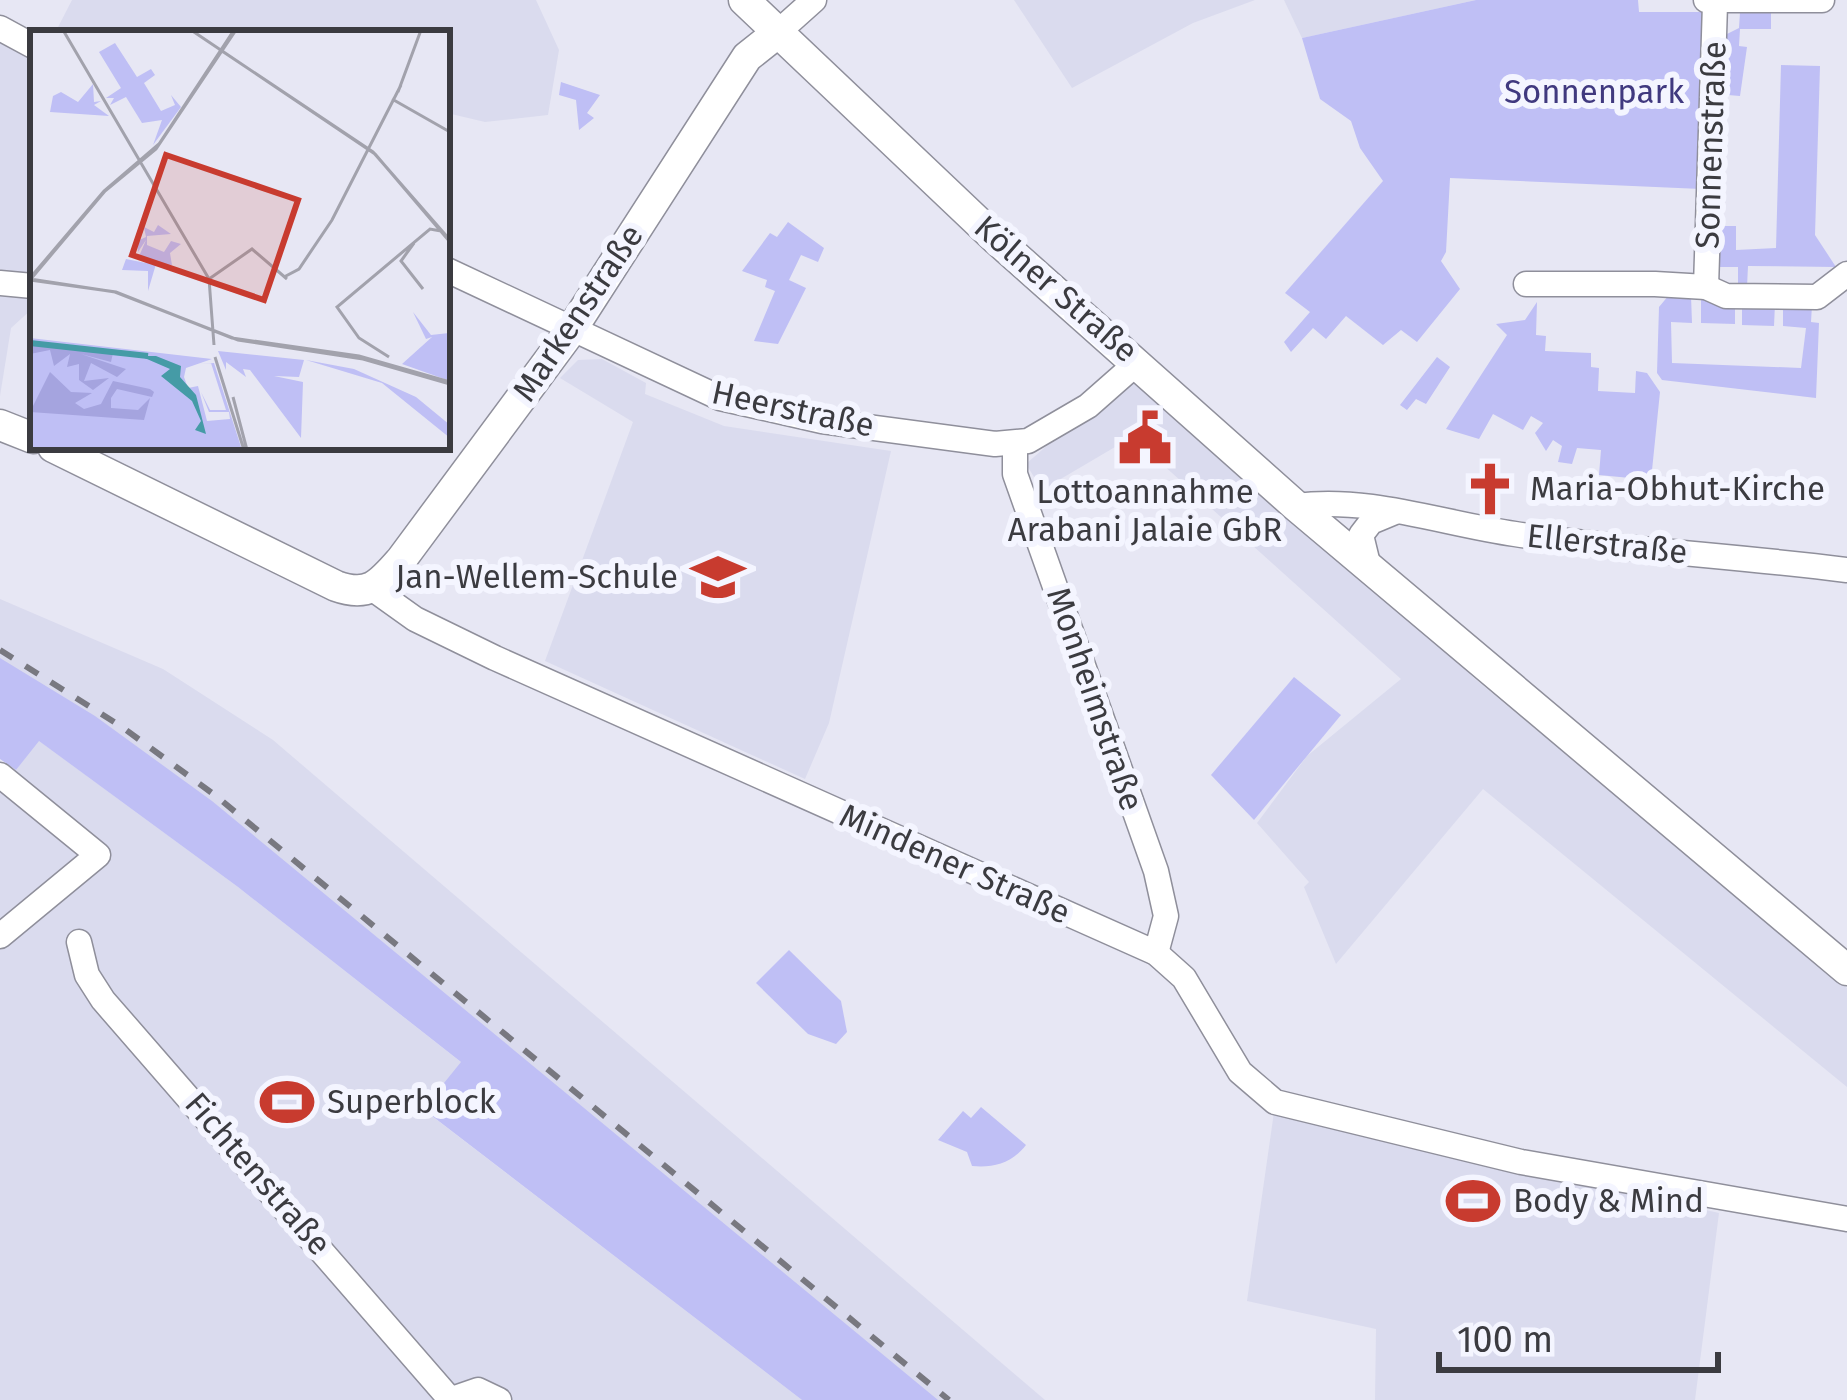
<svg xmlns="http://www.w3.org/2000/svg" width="1847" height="1400" font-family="'Fira Sans',sans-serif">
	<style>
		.built { fill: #dadbee }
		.green { fill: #bfbff5 }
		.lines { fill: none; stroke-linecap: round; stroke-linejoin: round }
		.minor-casing { stroke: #8f8f9b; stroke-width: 27 }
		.major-casing { stroke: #8f8f9b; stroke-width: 33 }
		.minor { stroke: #fff; stroke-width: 24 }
		.major { stroke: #fff; stroke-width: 30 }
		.rail { stroke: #787880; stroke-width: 6; stroke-dasharray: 15 15; stroke-linecap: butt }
		.labels { text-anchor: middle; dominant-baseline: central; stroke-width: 12; stroke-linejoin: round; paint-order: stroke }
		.park-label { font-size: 33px; fill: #40397f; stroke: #f4f5ff }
		.street-label { font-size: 33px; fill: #3b3b40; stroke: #f4f5ff }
		.poi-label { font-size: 33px; fill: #3b3b40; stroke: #f4f5ff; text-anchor: start }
		.inset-river { fill: none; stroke: #459ba6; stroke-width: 6 }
		.inset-road { fill: none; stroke: #a2a2ac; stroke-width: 3 }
		.view { fill: #c83b2f; fill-opacity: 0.15; stroke: #c83b2f; stroke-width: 6 }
		.inset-edge { fill: none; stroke: #3b3b40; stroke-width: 6 }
	</style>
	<rect width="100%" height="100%" fill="#e7e7f4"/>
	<!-- built -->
	<g class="built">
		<path d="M72,0H536L559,50L548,115L485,122L447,113V33H55Z"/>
		<path d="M1014,0H1255L1193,23L1072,88Z"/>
		<path d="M1284,0H1476L1302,38Z"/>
		<path d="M0,34L33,52V308L11,328L0,396Z"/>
		<path d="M602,359L646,383L645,394L724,426L891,451L829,723L805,779L545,661L633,422L560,378L578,360Z"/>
		<path d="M1125,377L1151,382L1474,678L1847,988V1087L1483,789L1336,964L1304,887L1309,882L1257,823L1307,756L1401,679L1132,437L1042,490L1026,464Z"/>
		<path d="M0,599L163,669L273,740L1045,1400H930L0,669Z"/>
		<path d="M38,740L238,887L462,1063L424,1110L802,1400H0V772L16,770Z"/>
		<path d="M1274,1112L1719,1213L1695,1400H1375L1376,1329L1247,1301Z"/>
	</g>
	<!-- green -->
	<g class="green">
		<path d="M1476,0H1638L1639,12H1708L1701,189L1450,178L1446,252L1441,261L1460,289L1417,342L1401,330L1383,345L1346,316L1326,339L1313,328L1291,352L1284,342L1310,312L1285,293L1383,181L1360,148L1351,121L1320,99L1302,38Z"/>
		<path d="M1740,12H1771V29H1740L1739,46L1747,47L1740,96L1716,94L1719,38L1739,28Z"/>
		<path d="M1781,65L1820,66L1815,235L1836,267L1748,266L1747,287L1738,286V267H1716L1718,226H1736V250L1776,248Z"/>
		<path d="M561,82L600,95L587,113L594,118L579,130L576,100L559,95Z"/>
		<path d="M788,222L824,248L818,262L801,255L789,280L806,288L778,344L754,341L775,291L765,287L767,280L742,271L770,233L777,237Z"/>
		<path d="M1691,296L1692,323L1671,322L1672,363L1801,368L1806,328L1783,326V305H1812L1811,322L1819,323L1816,398L1662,380L1657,373L1659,307L1669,295Z"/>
		<path d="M1701,298L1735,302V324L1701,323Z"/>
		<path d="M1537,302L1536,335L1546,336L1545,351L1591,353V367L1599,368L1598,391L1635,393L1636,371L1647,373L1660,392L1651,480L1599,475L1601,450L1577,448L1572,464L1558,462L1562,446L1553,440L1546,451L1535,433L1543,423L1531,416L1523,430L1493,414L1479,439L1446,429L1507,335L1496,324L1525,320Z"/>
		<path d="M1742,303L1775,304L1774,326L1742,325Z"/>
		<path d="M1437,357L1450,367L1426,404L1416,399L1407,410L1400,405Z"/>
		<path d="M0,658L95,716L212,801L938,1400H802L423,1109L461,1062L238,887L39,741L16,770L0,759Z"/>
		<path d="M1294,677L1341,715L1254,820L1211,775Z"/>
		<path d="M789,950L841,1001L847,1032L836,1044L808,1034L756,983Z"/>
		<path d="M981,1107L1026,1145C1012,1163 994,1168 972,1166L967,1152L938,1140L963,1111L971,1118Z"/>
	</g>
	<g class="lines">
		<defs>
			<g id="minor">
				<path d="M1706,0H1822"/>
				<path d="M0,28L33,46"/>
				<path d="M776,34L814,0"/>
				<path d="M447,270L720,398L822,421L995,444L1028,441L1088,406L1138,362"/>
				<path d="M0,283L33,286"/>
				<path d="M1526,284H1655L1706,287L1726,296L1817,297L1847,274"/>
				<path d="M1706,287L1715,4"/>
				<path d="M1015,446V474L1156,871L1166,916L1156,953"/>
				<path d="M1296,506C1369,496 1444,524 1515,534C1625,550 1737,556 1847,570"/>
				<path d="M1369,568L1361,535L1371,522L1395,512"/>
				<path d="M373,589L415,619L495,658L1156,953L1184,978L1240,1072L1275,1102L1521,1162L1847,1219"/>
				<path d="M0,775L98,855L0,936"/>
				<path d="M79,942L87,975L103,1000L450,1399"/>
				<path d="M449,1400L478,1390L499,1400"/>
			</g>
			<g id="major">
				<path d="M744,0L997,240L1296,506L1847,970"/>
				<path d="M0,425L33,438"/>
				<path d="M53,447L336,586C369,598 380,584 401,560L570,332L747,57L776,34"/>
			</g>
		</defs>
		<!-- minor casing -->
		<use href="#minor" class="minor-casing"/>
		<!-- major casing -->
		<use href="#major" class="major-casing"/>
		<!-- minor -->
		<use href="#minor" class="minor"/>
		<!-- major -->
		<use href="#major" class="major"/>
		<!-- rail -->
		<path class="rail" d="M0,650L122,727L216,796L949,1400"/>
	</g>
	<!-- icons -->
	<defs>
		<symbol id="civic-bare" viewBox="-9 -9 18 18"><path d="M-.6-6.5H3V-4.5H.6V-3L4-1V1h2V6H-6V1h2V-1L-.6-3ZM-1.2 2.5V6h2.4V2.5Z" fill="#c83b2f" stroke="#f4f5ff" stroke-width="2.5" paint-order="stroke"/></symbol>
		<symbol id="church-bare" viewBox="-9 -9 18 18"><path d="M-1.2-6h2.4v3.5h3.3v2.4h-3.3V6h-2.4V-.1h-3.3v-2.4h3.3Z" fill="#c83b2f" stroke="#f4f5ff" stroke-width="2.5" paint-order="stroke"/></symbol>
		<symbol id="school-bare" viewBox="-9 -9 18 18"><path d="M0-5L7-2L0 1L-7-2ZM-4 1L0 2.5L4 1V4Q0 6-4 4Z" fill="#c83b2f" stroke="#f4f5ff" stroke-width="2.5" paint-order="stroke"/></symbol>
		<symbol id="stadium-bare" viewBox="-9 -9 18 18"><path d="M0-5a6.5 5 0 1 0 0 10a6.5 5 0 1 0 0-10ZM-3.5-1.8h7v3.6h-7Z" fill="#c83b2f" stroke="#f4f5ff" stroke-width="2.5" paint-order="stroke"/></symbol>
	</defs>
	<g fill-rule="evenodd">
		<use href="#civic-bare" x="1107" y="400" width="76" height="76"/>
		<use href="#church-bare" x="1452" y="451" width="76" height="76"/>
		<use href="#school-bare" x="680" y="539" width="76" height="76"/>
		<use href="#stadium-bare" x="249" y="1064" width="76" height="76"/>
		<use href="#stadium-bare" x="1435" y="1163" width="76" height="76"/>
	</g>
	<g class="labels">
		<!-- park labels -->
		<g class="park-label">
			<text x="1594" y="92">Sonnenpark</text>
		</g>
		<!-- street labels -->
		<g class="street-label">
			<text transform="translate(1711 145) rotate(-88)">Sonnenstraße</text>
			<text transform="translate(1056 289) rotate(41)">Kölner Straße</text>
			<text transform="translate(578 313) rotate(-56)">Markenstraße</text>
			<text transform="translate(793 409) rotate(12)">Heerstraße</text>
			<text transform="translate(1607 544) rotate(6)">Ellerstraße</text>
			<text transform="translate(1095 699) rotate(71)">Monheimstraße</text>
			<text transform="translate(955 864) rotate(24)">Mindener Straße</text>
			<text transform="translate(258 1174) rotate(49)">Fichtenstraße</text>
		</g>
		<!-- poi labels -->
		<g class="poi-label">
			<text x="1530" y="489">Maria-Obhut-Kirche</text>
			<text x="1145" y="492" text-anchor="middle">Lottoannahme<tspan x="1145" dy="38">Arabani Jalaie GbR</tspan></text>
			<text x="678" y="577" text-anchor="end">Jan-Wellem-Schule</text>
			<text x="327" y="1102">Superblock</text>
			<text x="1513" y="1201">Body &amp; Mind</text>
		</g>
	</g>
	<!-- overview -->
	<g transform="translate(30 30)">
		<rect width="420" height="420" fill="#e7e7f4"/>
		<path d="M85,13L107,47L121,39L125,45L114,53L131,81L145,75L141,65L151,77L123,115L132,90L112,93L96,67L80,75L84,68H76L91,58L69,22ZM63,54L64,72L71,71L64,75L79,86L20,82L23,66L31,62L48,72ZM128,195L141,204L117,206V215L134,222L141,211L151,214L140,223L142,235L126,234L118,261V241L92,240L96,229L116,233L103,225L110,224L116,210L108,222L107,211L116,207L114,197L124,202ZM383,282L401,305L419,303L420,351L372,334L402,307L396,309ZM0,308L182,329L156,338L154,347L158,358L168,356L177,391L200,389L199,382H179L171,362L180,380H196L181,333L169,334L184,333L212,420H0ZM188,321L274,330L269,347L244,346L273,352L271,408L220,340L213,339L216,347L196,332V340ZM276,330L324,339L386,367L420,395V408L352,353Z" fill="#bfbff5"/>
		<path d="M0,313L83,323L81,332L51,324L96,339L87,347L61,333L54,351L79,348L63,360L49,350V334L37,337L40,324L24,336L20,320L0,324ZM20,342L41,362L62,363L45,373L54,379L71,374L83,351L120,359L124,362L122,367L87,359L81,368V378L108,380L120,368L114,390L0,382Z" fill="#a5a4df"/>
		<path d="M110,326H126L151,336L150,347L166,365L176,404L165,400L171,391L162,371L131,346L140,339Z" fill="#459ba6"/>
		<path class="inset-river" d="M0,313L118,326"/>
		<path class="inset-road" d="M33,0L179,249L184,315M161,0L345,124L420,212M189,19L343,122L420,210M368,62L391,0M362,69L420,102M384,213L371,231L393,259M254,247L269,239L302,190L371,55M0,248L74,161L129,114L204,0M0,249L85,262L208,310L333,329L420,354M179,249L222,219L257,249M0,250L86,262L202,308L329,326L420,352M0,250L75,161L126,119L206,0M185,327L214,420M359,327L329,308L307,277L400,199L411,201M203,367L217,420"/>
		<path class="view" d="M136,125L268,170L234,270L102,225Z"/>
		<rect width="420" height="420" class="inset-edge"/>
	</g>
	<!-- scale -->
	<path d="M1439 1352v18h279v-18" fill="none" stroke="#3b3b40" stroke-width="6"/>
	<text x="1457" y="1352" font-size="36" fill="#3b3b40" stroke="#f4f5ff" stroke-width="9" paint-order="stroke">100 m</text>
</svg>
